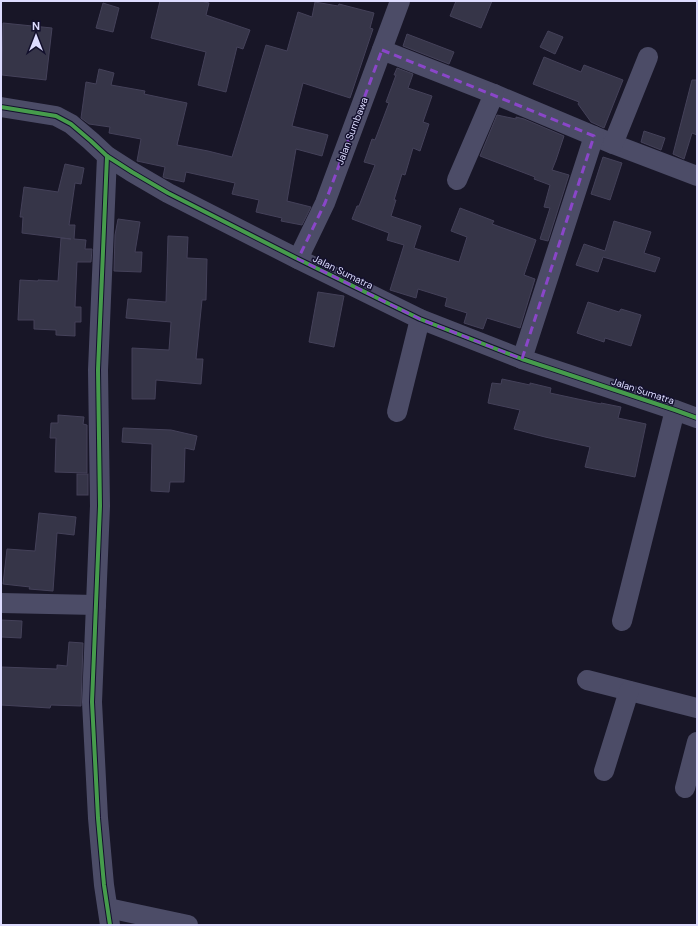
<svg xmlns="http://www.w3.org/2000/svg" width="698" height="926" font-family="'DM Sans',sans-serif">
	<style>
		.building { fill: #363548; stroke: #444159 }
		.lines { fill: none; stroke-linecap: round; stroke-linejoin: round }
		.minor { stroke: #4c4c67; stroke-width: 20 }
		.cycleway-casing { stroke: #13102d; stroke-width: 6 }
		.cycleway { stroke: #469c4c; stroke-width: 4 }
		.marked { fill: none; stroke: #8a46c9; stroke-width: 3; stroke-dasharray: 8 5; stroke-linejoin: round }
		.labels { text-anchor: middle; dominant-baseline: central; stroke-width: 3; stroke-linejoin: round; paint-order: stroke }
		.street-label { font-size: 10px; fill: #dddcff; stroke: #13102d }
	</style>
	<rect width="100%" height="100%" fill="#181627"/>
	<!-- building -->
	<g class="building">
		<path d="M160,1H201L209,3L206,15L250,30L243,49L237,47L226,92L198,85L206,52L151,38Z"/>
		<path d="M456,1H492L481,28L450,16Z"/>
		<path d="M315,2L338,6L339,4L374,13L370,28L373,29L350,98L303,83L292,126L328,135L322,156L296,149L287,201L311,207L302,225L281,221L282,218L256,212L259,200L232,194L235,183L186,172L184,182L165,178L163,177L165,167L137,161L141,139L109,133L110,127L89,124L81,118L86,82L96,84L99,69L114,73L111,85L145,91L144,94L187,103L177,145L208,151L232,157L266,45L287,51L298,12L312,17Z"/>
		<path d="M103,3L119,8L113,32L96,28Z"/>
		<path d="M3,23L52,28L46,80L2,75Z"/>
		<path d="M548,31L563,37L555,54L540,47Z"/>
		<path d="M407,34L454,52L449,64L403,46Z"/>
		<path d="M544,57L581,72L584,65L623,80L604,128L591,122L578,104L579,102L533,84Z"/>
		<path d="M397,68L413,74L408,88L432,96L423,122L429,124L420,151L413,148L405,175L402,174L394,200H396L391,216L421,226L414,248L459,262L467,237L451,231L460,208L494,221L492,224L536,240L524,275L535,279L520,328L487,318L483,329L464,323L467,313L445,306L447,298L418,289L416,298L390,290L404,245L387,240L389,233L352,219L357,206H359L375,165L364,162L372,139L375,140L389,103L386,102L396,75H394Z"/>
		<path d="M692,80H697V135L692,133L684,159L673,154Z"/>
		<path d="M497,115L516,119V117L524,119L564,136L556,160L552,170L569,175L548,241L540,239L550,208L544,207L550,185L534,179L535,177L480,156Z"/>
		<path d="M644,131L665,138L661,150L641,142Z"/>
		<path d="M603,157L622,163L610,200L591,194Z"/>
		<path d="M65,164L84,168L81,184L75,183L69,225H75L74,239L86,240L85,249H92L91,262H77L75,307H81V322H75V336L56,335V330L34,329V320H18L20,280L38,281V280L58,281L61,238L71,239L22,233L23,217H20L24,187L58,192Z"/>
		<path d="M118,219L140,222L135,252H142L141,272L114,271L115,235Z"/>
		<path d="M614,221L651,232L644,253L660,258L655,272L603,257L598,272L576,265L584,244L605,251Z"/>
		<path d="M168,236L188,237L187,258L207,259L206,300H202L196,359H203L201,384L156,380L155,399H132V348L169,350L171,322L126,318L128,299L166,302Z"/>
		<path d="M318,292L344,296L334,347L309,342Z"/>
		<path d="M588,302L619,312L621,309L641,315L631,346L605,338L604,342L577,333Z"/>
		<path d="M502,379L530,385V383L551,388L550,393L601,404V403L621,407L618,418L646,424L635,477L585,467L590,447L545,437L514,429L520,410L488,403L492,383L501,384Z"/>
		<path d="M58,415L84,417L83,424L87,425V473L55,472L56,438H50L51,423H58Z"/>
		<path d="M123,428L171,430L197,436L194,450L185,448L184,482H170L169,492L151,491L152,444L122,442Z"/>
		<rect x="77" y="474" width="11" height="21"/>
		<path d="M39,513L76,517L74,535L57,533L53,591L29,589L30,587L3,584L7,549L35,551Z"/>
		<path d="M1,620L22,621L21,638L1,637Z"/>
		<path d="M69,642L83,643L81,706L51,705L50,708L1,705V667L57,669V665L67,666Z"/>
	</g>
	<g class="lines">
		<!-- minor -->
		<g class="minor">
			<path d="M382,50L494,94L613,144L697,176"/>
			<path d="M1,107L56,116L71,124L91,141L107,156L132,172L168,193L298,259L420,319L522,359L675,410L697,418"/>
			<path d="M613,144L648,57"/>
			<path d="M107,156L98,370L100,506L92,702L98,818L104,885L110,925"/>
			<path d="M457,180L494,94"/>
			<path d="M298,259L325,203L400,1"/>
			<path d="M522,359L594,136"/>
			<path d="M397,412L420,319"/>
			<path d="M1,603L96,605"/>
			<path d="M622,621L675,410"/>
			<path d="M587,680L697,708"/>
			<path d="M604,771L629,691"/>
			<path d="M685,788L697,742"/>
			<path d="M108,908L188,925"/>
		</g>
		<defs>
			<g id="cycleway">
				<path d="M1,107L56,116L71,124L91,141L107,156L132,172L168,193L298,259L420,319L522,359L675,410L697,418"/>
				<path d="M107,156L98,370L100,506L92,702L98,818L104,885L110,925"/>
			</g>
		</defs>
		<!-- cycleway casing -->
		<use href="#cycleway" class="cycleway-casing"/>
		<!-- cycleway -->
		<use href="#cycleway" class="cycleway"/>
	</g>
	<!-- marked area -->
	<path class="marked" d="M382,50L594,136L522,359L420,319L298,259L325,203Z"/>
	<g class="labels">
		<!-- street labels -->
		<g class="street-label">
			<text transform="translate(352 131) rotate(-69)">Jalan Sumbawa</text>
			<text transform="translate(343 272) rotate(26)">Jalan Sumatra</text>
			<text transform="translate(643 391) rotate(18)">Jalan Sumatra</text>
		</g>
	</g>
	<!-- border -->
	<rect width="698" height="926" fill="none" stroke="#dddcff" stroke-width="4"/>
	<!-- north arrow -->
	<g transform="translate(36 36)" stroke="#13102d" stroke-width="3" paint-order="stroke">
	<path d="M0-3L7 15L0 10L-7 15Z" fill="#dddcff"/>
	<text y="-6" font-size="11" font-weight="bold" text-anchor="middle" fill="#dddcff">N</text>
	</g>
</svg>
